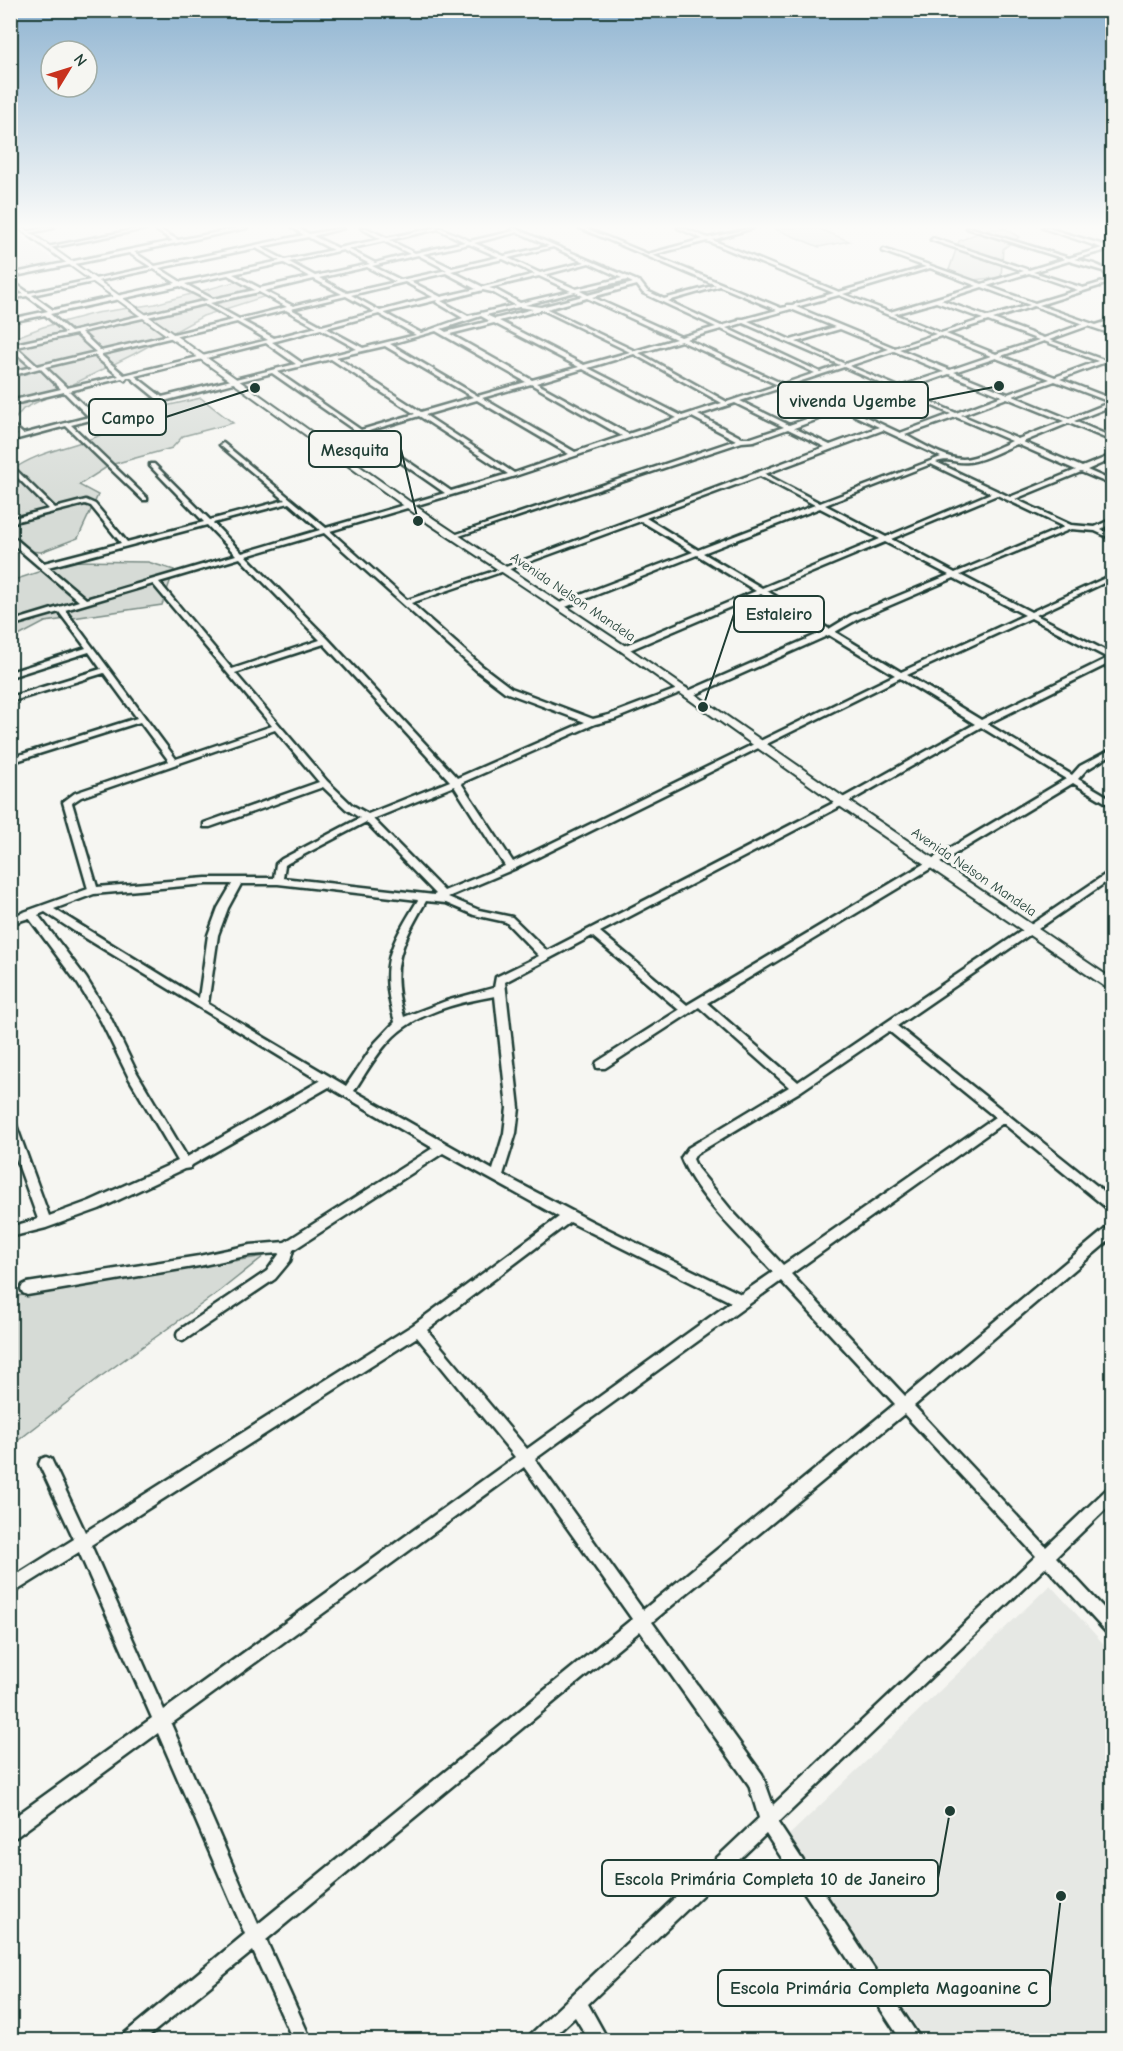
<svg xmlns="http://www.w3.org/2000/svg" width="1123" height="2051" font-family="'Comic Neue',sans-serif">
	<style>
		.built { fill: #e6e8e4 }
		.green { fill: #d6dbd6; stroke: #7a8c85; stroke-width: 1.5 }
		.lines { fill: none; stroke-linecap: round; stroke-linejoin: round }
		.minor-casing { stroke: #1f3d34; stroke-width: 5 }
		.tertiary-casing { stroke: #1f3d34; stroke-width: 4 }
		.minor { fill: #f6f6f2; fill-rule: evenodd }
		.tertiary { fill: #f6f6f2; fill-rule: evenodd }
		.labels { text-anchor: middle; dominant-baseline: central; stroke-width: 6; stroke-linejoin: round; paint-order: stroke }
		.far-street-label { font-size: 14px; fill: #1f3d34; stroke: #f6f6f2 }
		.leader { fill: none; stroke: #1f3d34; stroke-width: 2 }
		.callout-dot { fill: #1f3d34; stroke: #f6f6f2; stroke-width: 2 }
		.callout { fill: #f6f6f2; stroke: #1f3d34; stroke-width: 2 }
		.callout-label { font-size: 18px; text-anchor: middle; font-weight: bold; fill: #1f3d34 }
	</style>
	<rect width="100%" height="100%" fill="#f6f6f2"/>
	<filter id="ink" filterUnits="userSpaceOnUse"><feTurbulence type="fractalNoise" baseFrequency=".0167" numOctaves="2"/><feDisplacementMap in="SourceGraphic" scale="12" xChannelSelector="R" yChannelSelector="G"/><feConvolveMatrix kernelMatrix="1 2 1 2 8 2 1 2 1" color-interpolation-filters="sRGB"/></filter>
	<g filter="url(#ink)">
		<!-- built -->
		<g class="built">
			<path d="M11,231H13L61,265L11,275Z"/>
			<path d="M1050,1585L1112,1653V2040H926L784,1840Z"/>
		</g>
		<!-- green -->
		<g class="green">
			<path d="M773,228H817L849,241L819,247Z"/>
			<path d="M987,229H1006L1019,237L1003,249L1001,277L973,280L949,270L959,241Z"/>
			<path d="M241,280L266,296L203,316L134,354L23,409L11,424V339L43,327L96,313L155,304Z"/>
			<path d="M201,398L233,423L183,436L172,448L110,465L79,485L98,495L78,538L41,552L11,550V471C43,447 85,447 120,425L115,420L139,413L154,405H170Z"/>
			<path d="M71,561L148,562L174,570L162,605L45,622L11,640V581Z"/>
			<path d="M264,1256L220,1291L100,1377L11,1446V1297Z"/>
		</g>
		<g class="lines">
			<defs>
				<g id="minor">
					<path d="M23,228V229L10,231V229Z"/>
					<path d="M46,228H54L28,233L26,232Z"/>
					<path d="M143,228H150L49,248L47,247Z"/>
					<path d="M153,228H157L178,240L240,228H247L134,252L155,266L304,235L293,228H298L309,234L344,228L313,236L338,248L381,239L361,228H366L387,238L434,228H441L470,241L514,231L512,229L514,228L640,282L647,291L664,299L716,285L580,228H585L648,254L703,239L678,228H683L708,238L753,228L712,240L839,292L926,267L882,251L884,249L982,284L1024,271L931,240L933,238L1029,270L1065,259L967,228H972L1069,258L1102,248L1043,228H1048L1107,246L1112,245V247L1110,249L1074,259C1088,263 1112,265 1112,282L1039,305L1096,325L1112,320V323L1101,327L1112,331V334L1088,326L1049,340L1112,363V367L1103,363L1060,379L1112,399V406L1074,421L1112,437V441L1069,423L1023,442L1082,467L1112,455V459L1087,470L1112,481V485L1081,472L1015,499L1071,525L1095,527L1112,519V523L1101,529L1112,535V539L1095,531L1071,529L960,575L1031,612L1112,575V579L1036,615L1112,654V662L987,724L1072,775L1080,766L1112,749V754L1086,770L1078,779L1112,799V806L1073,783L707,1003L798,1082L1109,872L1112,871V878L897,1026L1112,1198V1210L1108,1209L1003,1123L791,1274L905,1396L1108,1227L1112,1226V1238L914,1406L1046,1547L1107,1489L1112,1487V1503L1056,1557L1112,1617V1635L1107,1633L1046,1567L778,1823L917,2034L920,2040H901L766,1834L588,2004L608,2040H589L575,2017L550,2040H528L531,2034L759,1818L749,1785L640,1631L266,1940L311,2040H293L253,1951L144,2040H121L124,2034L245,1934L158,1733L16,1837L10,1839V1820L152,1718L79,1552L10,1595V1579L74,1539L39,1464L41,1459L46,1457L51,1459L85,1532L413,1325L559,1217L443,1153L293,1250L290,1261L275,1279L183,1341L178,1339L177,1335L178,1331L267,1271L280,1253L250,1255L199,1266L27,1295L23,1293L21,1289L23,1285L27,1283L199,1256L250,1245L285,1242L433,1148L329,1087L192,1165L190,1168L184,1169L99,1209L46,1228L10,1237V1227L38,1219L10,1142V1121L14,1122L16,1125L49,1216L90,1201L178,1161L129,1078L101,1021L78,984L29,918L10,924V917L88,889L63,802L75,793L169,761L140,722L10,763V758L137,718L104,673L10,702V697L101,669L89,652L10,677V672L86,648L59,612L10,626V622L79,601L16,547L10,541V534L44,563L121,543L91,506L85,504L10,523V519L49,509L10,470V464L55,508L86,500L95,504L127,542L204,522L150,466V464H154L210,520L285,500L221,446L220,445L223,443L326,528L445,493L272,373L71,425L147,498V500H143L66,426L10,441V437L18,435L10,429V423L23,434L89,417L64,392L10,405V401L61,389L40,368L10,376V372L32,367L10,348V345L66,333L45,315L10,322V319L48,311L27,296L10,299V296L24,294L10,284V280L29,293L151,267L129,253L10,277V274L173,241ZM438,229L465,242L415,253L389,240ZM518,232L549,246L504,256L474,243ZM308,237L333,250L285,260L260,247ZM384,241L410,254L375,263L348,249ZM707,241L834,293L792,305H787V307L781,308L652,255ZM469,244L499,257L452,268L423,254ZM553,247L585,262L540,273L508,258ZM256,248L280,261L181,282L159,268ZM343,250L370,264L315,276L289,262ZM418,255L447,270L401,280L372,266ZM503,259L535,274L483,287L451,271ZM1069,261L1103,271L1110,280L1083,288L1033,272ZM284,263L310,277L260,288L233,274ZM589,263L622,278L576,289L544,275ZM367,267L396,282L347,293L319,278ZM930,268L977,286L890,312L843,294ZM154,269L176,283L53,310L32,295ZM446,273L476,289L441,297L410,281ZM1029,273L1078,290L1035,303L987,286ZM228,275L255,290L213,299L185,284ZM539,276L571,291L520,303L496,290L489,288ZM314,279L342,294L293,306L264,291ZM627,280L633,283L588,295L580,291ZM405,282L433,297L380,311L351,295ZM637,285L643,293L716,327L681,337L592,297ZM180,286L208,300L71,332L50,314ZM720,286L777,310L744,319H739V321L721,326L668,301ZM982,287L1030,305L988,317L941,300ZM483,290L492,292L515,305L468,316L441,301ZM259,292L287,307L239,319L210,303ZM575,292L583,296L541,307L525,305ZM839,295L936,334L895,348L796,307ZM346,296L375,312L322,326L291,309ZM587,298L676,339L635,351L547,309ZM437,300L436,302L463,318L421,333L384,313ZM936,302L983,319L941,333L894,314ZM205,304L233,320L101,351L81,332ZM1034,306L1083,324L1044,338L993,319ZM519,307L533,309L495,319L486,315ZM791,309L835,327L791,340L748,321ZM286,310L317,327L274,338L242,321ZM541,310H543L630,352L584,365L499,321ZM379,314L416,335L363,348L326,328ZM481,316L490,321L446,332L441,329ZM988,321L1039,340L996,354L946,334ZM237,322L268,340L124,375L102,356V354ZM494,323L579,367L532,380L450,334ZM743,323L840,365L820,372L726,328ZM321,329L357,349L302,363L272,342ZM721,329L815,373L783,384L686,339ZM840,329L889,349L845,364L796,342ZM436,331L443,335L526,382L478,396L390,344ZM76,334L96,352L37,366L16,347ZM941,336L991,356L950,370L899,349ZM681,341L778,385L727,402L639,353ZM1044,341L1098,361L1055,377L1001,356ZM266,343L296,364L162,397L135,376ZM385,346L473,397L421,412L336,357ZM894,351L944,372L899,387L849,366ZM634,354L722,403L682,416L588,368ZM96,355L97,358L119,376L67,388L45,367ZM996,358L1050,379L1008,394L954,372ZM331,359L415,414L361,430L277,372ZM844,367L894,389L844,406L795,383ZM583,369L677,418L628,434L536,383ZM949,374L1002,396L956,413L904,390ZM127,377H130L157,399L94,415L69,391L122,378L125,380ZM1055,381L1110,402H1111L1069,419L1013,396ZM531,384L622,436L575,452L482,398ZM790,385L839,408L789,425L740,401ZM899,391L951,414L900,433L849,409ZM1007,398L1064,421L1018,439L961,415ZM477,400L569,454L514,473L425,415ZM735,403L784,427L751,438H742L698,415ZM843,410L879,427L830,445L794,428ZM419,416L508,474L451,491L365,432ZM692,417L736,440L451,536L456,537L742,442L754,441L788,429L825,447L503,568L407,600L330,531L515,476ZM956,417L1012,441C999,447 976,459 963,459C945,459 921,443 905,435ZM883,430L941,457L820,503L765,474ZM1017,444L1076,470L1010,497L936,462C951,457 955,464 969,462C985,460 1002,450 1017,444ZM931,464L991,493L886,537L825,505ZM760,476L815,505L698,550L646,518ZM997,495L1064,527L955,573L891,539ZM289,503L320,530L242,553L213,523ZM820,508L880,539L762,588L703,553ZM641,521L693,552L557,604V608H563L697,555L756,591L621,647V651H627L761,594L823,632L686,692V696H692L829,635L895,675L513,862L461,783L595,724L615,719L687,690L686,688H680L609,715L593,719L511,688L482,666L411,603L507,570ZM207,525L236,555L86,599L48,567ZM324,533L476,670L505,692L585,722L457,778L328,639L246,556ZM885,542L949,575L852,615L829,629L767,591ZM240,558L320,640L232,669L159,582ZM954,578L1025,615L901,672L835,632L858,619ZM153,584L272,726L176,759L65,610ZM1031,618L1108,658L981,720L907,675ZM324,644L450,781L368,814L352,805L327,781L235,673ZM900,678L975,724L839,800L547,951L512,917L479,910L448,897L514,869ZM981,727L1066,779L687,1005L600,932L845,804ZM275,730L319,782L204,823V827H210L323,787L346,809L360,818L282,859L276,864L274,878H206L97,887L72,803L81,797ZM454,786L505,866L444,891L373,819ZM366,822L436,894L434,895L283,878L285,865L288,863ZM206,884H232L218,908L208,935L199,998L54,909L94,894ZM241,884H278L418,900C388,949 379,965 395,1022L375,1043L346,1086L208,1004L218,935L228,908ZM426,901L446,903L474,915L506,922L539,956L496,977L494,988L446,1001L404,1017C389,966 401,945 426,901ZM45,912L74,931L320,1081L187,1157L137,1073L110,1017L86,978L38,915ZM592,936L679,1010L597,1062L596,1065L597,1068H605L699,1007L789,1087L688,1148L681,1158C696,1196 745,1242 773,1272L741,1294L591,1221L503,1175L516,1133L519,1108L505,982ZM495,996L507,1108L504,1133L493,1170L354,1091C365,1074 375,1056 389,1041C414,1013 459,1002 495,996ZM889,1031L995,1117L783,1265L732,1211L697,1168L693,1159L696,1154L801,1091ZM570,1222L731,1302L527,1449L427,1330ZM781,1281L895,1404L643,1610L535,1459ZM417,1337L515,1457L164,1710L91,1545ZM904,1414L1036,1556L773,1805L762,1774L652,1622ZM524,1467L632,1619L258,1924L171,1724Z"/>
				</g>
				<path id="tertiary" d="M18,228H24L434,519L627,647L846,799L1112,979V990L1107,988L838,805L621,651L428,523Z"/>
			</defs>
			<!-- minor casing -->
			<use href="#minor" class="minor-casing"/>
			<!-- tertiary casing -->
			<use href="#tertiary" class="tertiary-casing"/>
			<!-- minor -->
			<use href="#minor" class="minor"/>
			<!-- tertiary -->
			<use href="#tertiary" class="tertiary"/>
		</g>
	</g>
	<!-- sky -->
	<linearGradient id="sky" x2="0" y2="1"><stop stop-color="#8fb4d1"/><stop offset="0.44" stop-color="#fbfbf9"/><stop offset="1" stop-color="#fbfbf9" stop-opacity="0"/></linearGradient>
	<rect width="1123" height="515" fill="url(#sky)"/>
	<g class="labels">
		<!-- far-street labels -->
		<g class="far-street-label">
			<text transform="translate(573 597) rotate(34)">Avenida Nelson Mandela</text>
			<text transform="translate(974 872) rotate(34)">Avenida Nelson Mandela</text>
		</g>
	</g>
	<!-- callouts -->
	<path class="leader" d="M999 386L928 400M255 388L166 417M418 521L401 449M703 707L734 614M950 1811L938 1878M1061 1896L1050 1988"/>
	<g class="callout-dot">
		<circle cx="999" cy="386" r="6"/>
		<circle cx="255" cy="388" r="6"/>
		<circle cx="418" cy="521" r="6"/>
		<circle cx="703" cy="707" r="6"/>
		<circle cx="950" cy="1811" r="6"/>
		<circle cx="1061" cy="1896" r="6"/>
	</g>
	<g class="callout">
		<rect x="778" y="382" width="150" height="36" rx="6"/>
		<rect x="89" y="399" width="77" height="36" rx="6"/>
		<rect x="309" y="431" width="92" height="36" rx="6"/>
		<rect x="734" y="596" width="90" height="36" rx="6"/>
		<rect x="602" y="1860" width="336" height="36" rx="6"/>
		<rect x="718" y="1970" width="332" height="36" rx="6"/>
	</g>
	<g class="callout-label">
		<text x="853" y="407">vivenda Ugembe</text>
		<text x="128" y="424">Campo</text>
		<text x="355" y="456">Mesquita</text>
		<text x="779" y="620">Estaleiro</text>
		<text x="770" y="1885">Escola Primária Completa 10 de Janeiro</text>
		<text x="884" y="1994">Escola Primária Completa Magoanine C</text>
	</g>
	<!-- margin -->
	<rect width="1123" height="2051" fill="none" stroke="#f6f6f2" stroke-width="36"/>
	<rect x="18" y="18" width="1087" height="2015" fill="none" stroke="#1f3d34" stroke-width="2" filter="url(#ink)"/>
	<!-- north arrow -->
	<g transform="translate(69 69) rotate(52)"><circle r="28" fill="#f6f6f2" stroke="#a0aca6" stroke-width="1.5"/>
	<path d="M0-4.5L10 22L0 15L-10 22Z" fill="#c8321e"/>
	<text y="-9" font-size="16" font-weight="bold" text-anchor="middle" fill="#1f3d34">N</text>
	</g>
</svg>
